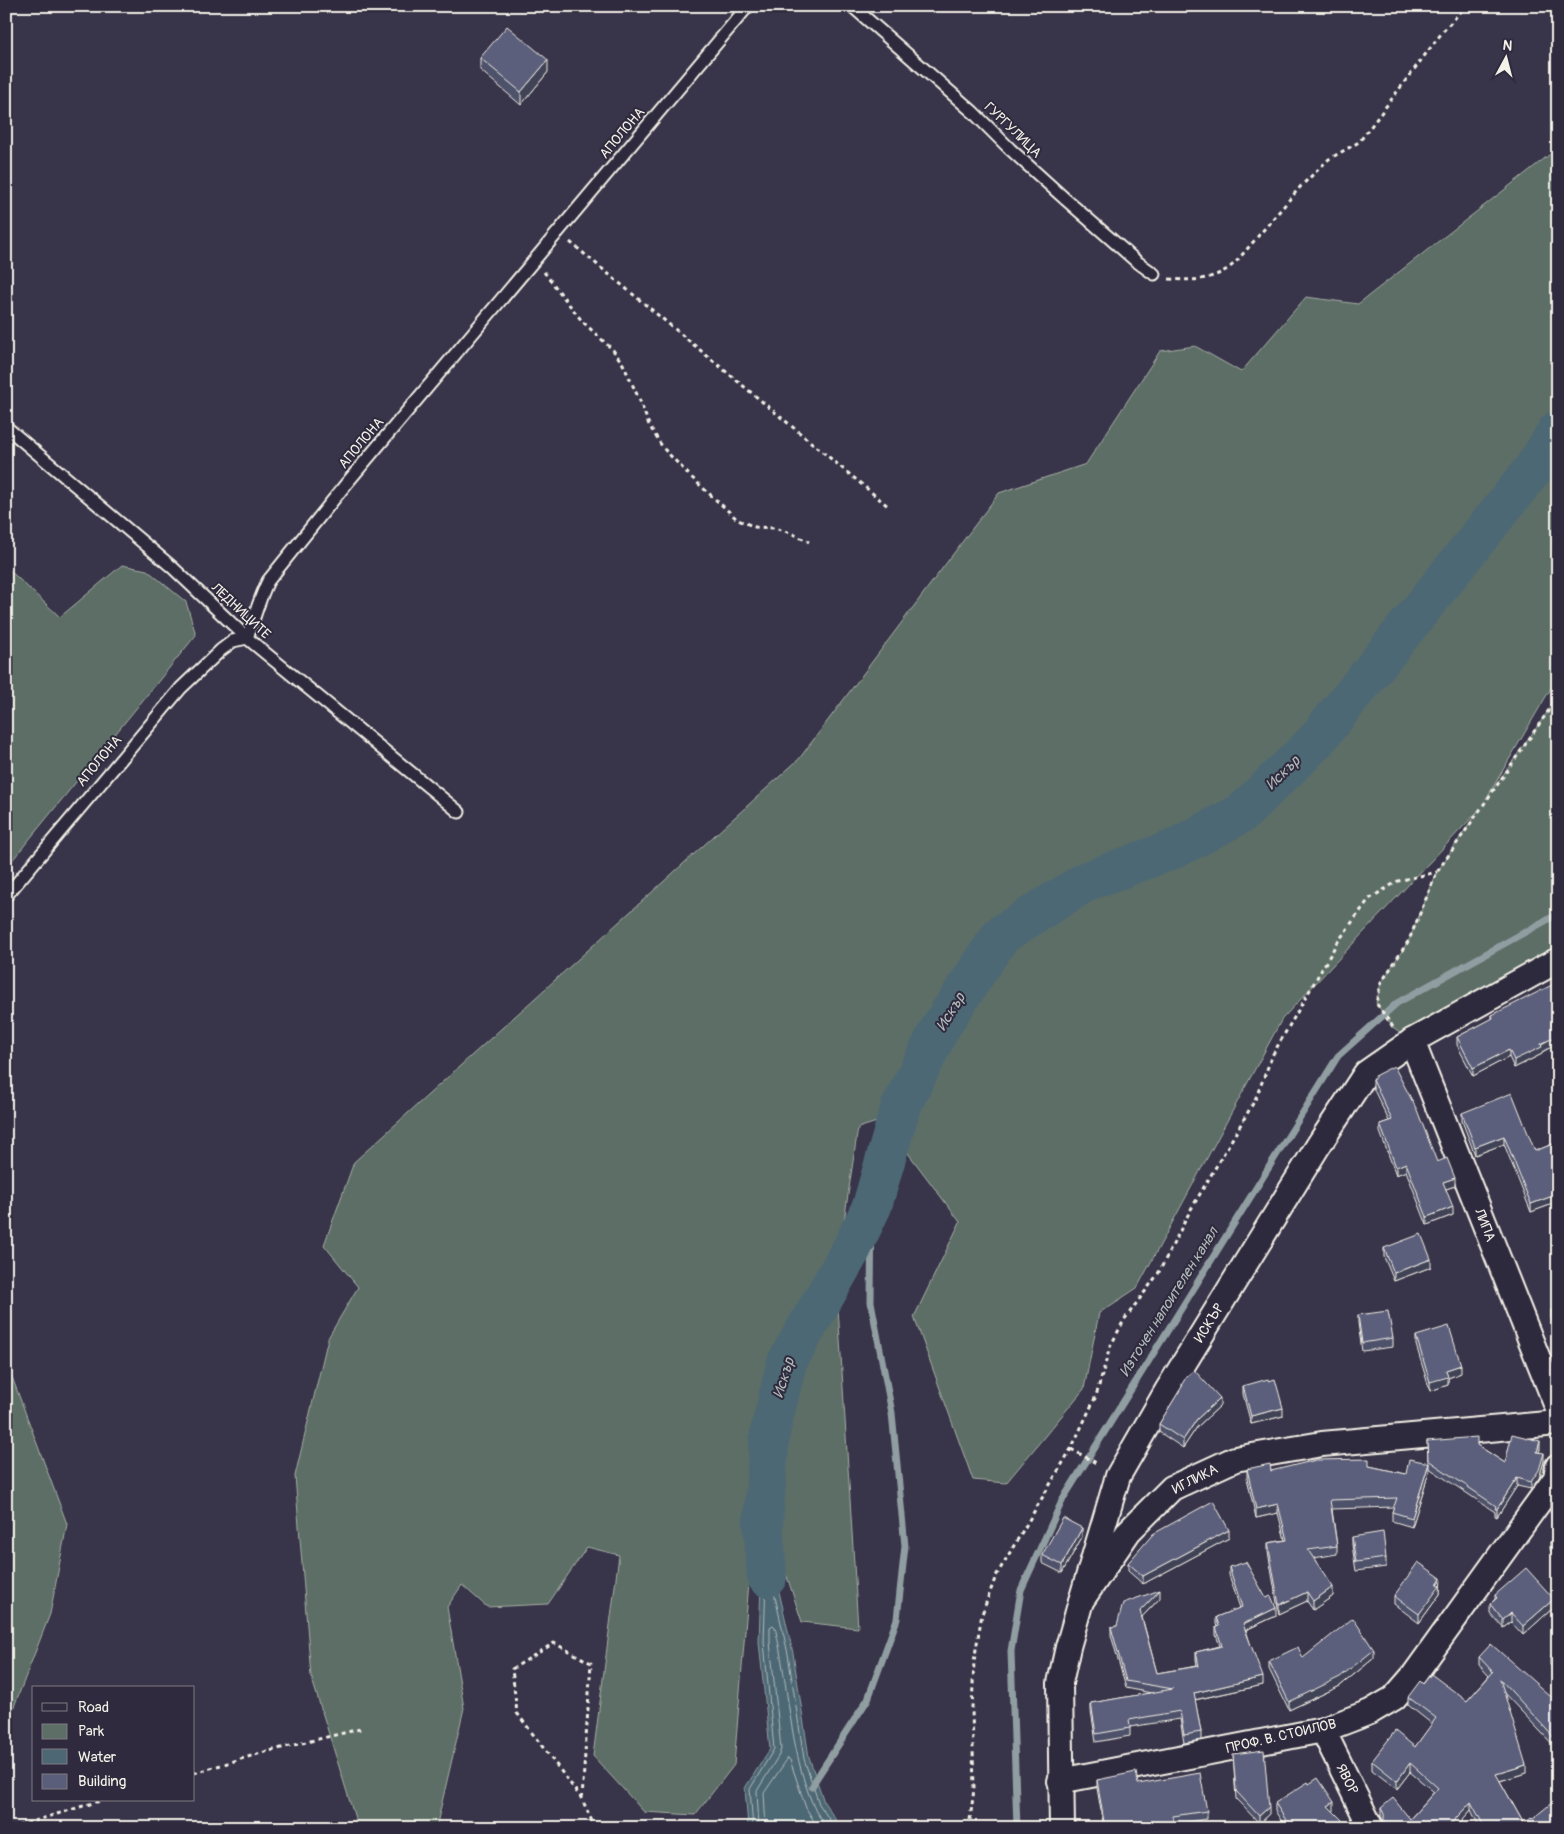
<svg xmlns="http://www.w3.org/2000/svg" width="1564" height="1834" font-family="Pangolin,sans-serif">
	<style>
		.green { fill: #5c6e66; stroke: #a8b0a7 }
		.water { fill: #4d6774; stroke: #909ea2 }
		.lines { fill: none; stroke-linecap: round; stroke-linejoin: round }
		.shore { stroke: #b1baba; stroke-width: 1 }
		.stream { stroke: #909ea2; stroke-width: 7 }
		.river { stroke: #4d6774; stroke-width: 40 }
		.service-casing { stroke: #f4f1e8; stroke-width: 15 }
		.minor-casing { stroke: #f4f1e8; stroke-width: 28 }
		.path { stroke: #f4f1e8; stroke-width: 3; stroke-dasharray: 4 4; stroke-linecap: butt }
		.service { stroke: #2f2a3d; stroke-width: 11 }
		.minor { stroke: #2f2a3d; stroke-width: 24 }
		.wall { fill: #4e516a; stroke: #f4f1e8 }
		.shaded-wall { fill: #404256; stroke: #f4f1e8 }
		.building { fill: #5b5e7b; stroke: #f4f1e8 }
		.labels { text-anchor: middle; dominant-baseline: central; stroke-width: 4; stroke-linejoin: round; paint-order: stroke }
		.street-label { font-size: 14px; fill: #f4f1e8; stroke: #2f2a3d }
		.water-label { font-size: 15px; font-style: italic; fill: #b1baba; stroke: #2f2a3d }
	</style>
	<rect width="100%" height="100%" fill="#383449"/>
	<filter id="ink" filterUnits="userSpaceOnUse"><feTurbulence type="fractalNoise" baseFrequency=".02" numOctaves="2"/><feDisplacementMap in="SourceGraphic" scale="10" xChannelSelector="R" yChannelSelector="G"/><feConvolveMatrix kernelMatrix="1 2 1 2 8 2 1 2 1" color-interpolation-filters="sRGB"/></filter>
	<g filter="url(#ink)">
		<!-- green -->
		<g class="green">
			<path d="M1558,148V676L1486,799L1558,697V960L1412,1041L1394,1029L1376,1003L1381,983L1409,940L1437,872L1478,811L1282,1019L1137,1288L1099,1313L1084,1389L1006,1483L973,1480L914,1317L960,1222L883,1120L858,1128L836,1275L858,1628L802,1622L772,1531L753,1533L734,1765L695,1815L644,1812L593,1756L619,1555L587,1547L548,1604L487,1607L462,1585L447,1607L464,1708L436,1828H358L311,1676L295,1476L328,1338L358,1287L324,1245L354,1162L799,759L999,493L1086,464L1160,351L1195,346L1241,372L1306,297L1358,304Z"/>
			<path d="M122,565L147,570L186,602L196,635L6,868V567L60,617Z"/>
			<path d="M6,1369H9L67,1524L50,1614L8,1722L6,1723Z"/>
		</g>
		<!-- water -->
		<path class="water" d="M763,1521L793,1653L809,1757L824,1802L841,1828H748L745,1788L770,1749L759,1642Z"/>
		<g class="lines">
			<!-- shore -->
			<g class="shore">
				<path d="M753,1828L750,1789L774,1749L764,1642L766,1579L768,1577L771,1579L788,1654L804,1759L819,1804L835,1828"/>
				<path d="M759,1828L757,1791L779,1755L781,1749L770,1642V1627L773,1625L775,1627C789,1686 789,1748 813,1805C816,1813 822,1820 827,1828"/>
				<path d="M766,1828L764,1793L788,1758L790,1760L806,1808L818,1828"/>
			</g>
			<!-- stream -->
			<g class="stream">
				<path d="M812,1787L816,1779L868,1699L897,1619L905,1546L892,1413L871,1302L872,1206"/>
				<path d="M1017,1828L1011,1651L1021,1590L1063,1499L1338,1056L1397,1003L1558,914"/>
			</g>
			<!-- river -->
			<path class="river" d="M767,1577L763,1521L770,1432L787,1362L851,1250L872,1206L900,1109L941,1026L1001,935L1087,881L1174,849L1242,813L1314,743L1534,468L1558,430"/>
			<defs>
				<g id="service">
					<path d="M852,6L973,112L1010,149L1064,198L1136,261L1154,274"/>
					<path d="M6,427L172,567L247,638L459,812"/>
					<path d="M6,896L181,688L221,650L233,641L247,638C254,619 259,599 268,581L346,484L748,6"/>
				</g>
				<g id="minor">
					<path d="M1412,1041L1558,1409"/>
					<path d="M1081,1601L1118,1476L1168,1389L1318,1146L1366,1073L1412,1041L1558,960"/>
					<path d="M1323,1730L1371,1828"/>
					<path d="M1060,1781L1323,1730L1370,1712L1394,1698L1414,1675L1556,1478L1558,1466"/>
					<path d="M1062,1828L1060,1683L1068,1647L1081,1601L1129,1531L1172,1488L1235,1459L1322,1444L1558,1423"/>
				</g>
			</defs>
			<!-- service casing -->
			<use href="#service" class="service-casing"/>
			<!-- minor casing -->
			<use href="#minor" class="minor-casing"/>
			<!-- path -->
			<g class="path">
				<path d="M570,242L889,507"/>
				<path d="M544,272L582,321L613,350L623,364L640,401L649,425L663,448L691,477L738,520L755,527L774,528L791,533L809,542"/>
				<path d="M1169,279C1195,281 1215,281 1236,262L1301,186L1329,159L1359,142L1444,30L1466,6"/>
				<path d="M1393,1027L1376,1003L1381,983L1409,940L1437,872L1558,697"/>
				<path d="M1071,1449L1098,1464"/>
				<path d="M194,1773L261,1753L364,1728"/>
				<path d="M582,1799L591,1663L554,1643L512,1669L517,1713L582,1799L595,1828"/>
				<path d="M11,1828L103,1800"/>
				<path d="M969,1828L974,1789L972,1708L974,1661L982,1614L996,1576L1071,1449L1096,1396L1110,1347L1124,1320L1158,1274L1190,1211L1255,1100L1273,1054L1337,943L1369,899L1398,881L1437,872"/>
			</g>
			<!-- service -->
			<use href="#service" class="service"/>
			<!-- minor -->
			<use href="#minor" class="minor"/>
		</g>
		<!-- wall -->
		<g class="wall">
			<path d="M480,58L548,72L521,105L480,70Z"/>
			<path d="M1492,1015L1555,1022L1554,1029L1557,1044L1542,1052V1054L1514,1068L1509,1057L1473,1076L1457,1045V1037L1492,1019Z"/>
			<path d="M1373,1080L1437,1162L1455,1186L1446,1189L1453,1215L1427,1225L1406,1171L1396,1175L1380,1132V1124L1389,1121L1373,1088Z"/>
			<path d="M1462,1113L1535,1151L1558,1142V1202L1531,1212L1504,1144L1475,1155L1462,1121Z"/>
			<path d="M1384,1248L1431,1267L1394,1281L1384,1257Z"/>
			<path d="M1558,1308V1341L1551,1318V1310Z"/>
			<path d="M1358,1315L1393,1338V1347L1362,1351L1358,1323Z"/>
			<path d="M1416,1336L1461,1373L1448,1378V1385L1430,1391L1416,1345Z"/>
			<path d="M1182,1384L1220,1406L1197,1427L1183,1448L1159,1432V1424L1182,1387Z"/>
			<path d="M1243,1386L1283,1416L1251,1424L1243,1394Z"/>
			<path d="M1427,1441L1477,1445L1505,1463L1540,1449L1539,1452L1544,1461L1539,1478L1531,1489L1517,1486L1497,1517L1495,1516V1512L1429,1468V1472L1412,1527L1392,1521V1512L1394,1507L1332,1509L1337,1546V1554L1314,1558L1333,1596L1313,1610L1307,1601L1279,1614L1268,1552V1543L1285,1540L1278,1513L1256,1518L1247,1478V1469L1271,1471L1369,1466L1406,1474L1428,1463Z"/>
			<path d="M1558,1492V1528L1550,1511V1503Z"/>
			<path d="M1082,1537L1062,1573L1042,1563V1555Z"/>
			<path d="M1352,1537L1386,1558V1567L1356,1571L1352,1545Z"/>
			<path d="M1229,1538L1143,1584L1128,1571V1563Z"/>
			<path d="M1558,1538V1566L1550,1549V1542Z"/>
			<path d="M1229,1567L1266,1598L1276,1616L1246,1630L1263,1685L1195,1700L1201,1732V1740L1184,1743L1180,1719L1130,1727V1736L1096,1742L1091,1711V1703L1151,1693L1126,1688L1111,1635V1627L1117,1626L1160,1598L1142,1617L1157,1673L1197,1666L1196,1659V1652L1220,1646L1216,1635V1627H1217L1216,1624V1617L1240,1608L1229,1575Z"/>
			<path d="M1441,1587L1440,1588V1594L1419,1623L1394,1604V1596Z"/>
			<path d="M1495,1595L1554,1607L1523,1635L1511,1622L1503,1628L1490,1613V1604L1495,1599Z"/>
			<path d="M1558,1650V1674L1550,1665V1658Z"/>
			<path d="M1479,1657L1558,1703V1750L1503,1692L1526,1773L1500,1781L1524,1824L1532,1819L1558,1828H1480L1471,1810L1455,1828H1384V1822L1381,1816V1808L1410,1819L1434,1792L1410,1772L1397,1789L1372,1770V1761L1415,1747L1432,1724L1408,1705V1697L1423,1684L1467,1701L1489,1676L1479,1665Z"/>
			<path d="M1303,1658H1374L1340,1686L1289,1710L1269,1669V1661Z"/>
			<path d="M1233,1754L1269,1814L1259,1823L1236,1799Z"/>
			<path d="M1097,1780L1138,1784L1207,1811V1819L1174,1824V1828H1104L1097,1788Z"/>
			<path d="M1275,1803L1334,1811H1333L1342,1828H1286L1275,1811Z"/>
		</g>
		<!-- shaded-wall -->
		<g class="shaded-wall">
			<path d="M548,60V72L521,105V92Z"/>
			<path d="M1558,1013V1020L1555,1022V1029L1551,1031L1552,1015Z"/>
			<path d="M1557,1036V1044L1542,1052V1054L1514,1068V1060L1541,1044Z"/>
			<path d="M1509,1050V1057L1473,1076V1068Z"/>
			<path d="M1504,1136V1144L1475,1155V1147Z"/>
			<path d="M1406,1163V1171L1396,1175V1167Z"/>
			<path d="M1455,1178V1186L1443,1190V1182Z"/>
			<path d="M1558,1194V1202L1531,1212V1204Z"/>
			<path d="M1453,1207V1215L1427,1225V1217Z"/>
			<path d="M1431,1259V1267L1394,1281V1273Z"/>
			<path d="M1461,1365V1373L1448,1378V1385L1430,1391V1382L1446,1370Z"/>
			<path d="M1220,1398V1406L1197,1427L1183,1448V1440L1197,1419Z"/>
			<path d="M1283,1408V1416L1251,1424V1416Z"/>
			<path d="M1540,1441V1449L1537,1459V1452Z"/>
			<path d="M1544,1453V1461L1539,1478L1531,1489V1482Z"/>
			<path d="M1429,1463V1472L1412,1527V1518Z"/>
			<path d="M1517,1478V1486L1497,1517V1509Z"/>
			<path d="M1278,1504V1513L1256,1518V1509Z"/>
			<path d="M1082,1528V1537L1062,1573V1565Z"/>
			<path d="M1229,1530V1538L1143,1584V1576Z"/>
			<path d="M1441,1578L1440,1594L1419,1623V1614Z"/>
			<path d="M1333,1587V1596L1313,1610V1601Z"/>
			<path d="M1160,1590V1598L1140,1619V1611Z"/>
			<path d="M1307,1592V1601L1279,1614V1605Z"/>
			<path d="M1554,1599V1607L1523,1635V1626Z"/>
			<path d="M1276,1608V1616L1243,1631V1624Z"/>
			<path d="M1511,1613V1622L1503,1628V1620Z"/>
			<path d="M1374,1650V1658L1340,1686L1289,1710V1702Z"/>
			<path d="M1263,1677V1685L1194,1700V1693Z"/>
			<path d="M1410,1763V1772L1397,1789V1781Z"/>
			<path d="M1526,1765V1773L1496,1782V1774Z"/>
			<path d="M1334,1802V1811L1328,1815V1806Z"/>
			<path d="M1471,1802V1810L1455,1828H1447Z"/>
			<path d="M1269,1807V1814L1259,1823V1816Z"/>
			<path d="M1342,1820V1828H1335Z"/>
			<path d="M1558,1822V1828H1551Z"/>
		</g>
		<!-- building -->
		<g class="building">
			<path d="M507,26L548,60L521,92L480,58Z"/>
			<path d="M1558,982V1013L1552,1015L1555,1021L1551,1023L1557,1036L1541,1044L1542,1047L1514,1060L1509,1050L1473,1068L1457,1037L1493,1018L1492,1015Z"/>
			<path d="M1394,1066L1417,1110L1437,1162L1447,1158L1455,1178L1443,1182L1453,1207L1427,1217L1406,1163L1396,1167L1380,1124L1392,1120L1373,1080L1376,1075Z"/>
			<path d="M1512,1093L1535,1151L1558,1142V1194L1531,1204L1504,1136L1475,1147L1462,1113Z"/>
			<path d="M1421,1234L1431,1259L1394,1273L1384,1248Z"/>
			<path d="M1558,1308V1333L1551,1310Z"/>
			<path d="M1388,1311L1393,1338L1362,1343L1358,1315Z"/>
			<path d="M1449,1326L1461,1365L1446,1370L1448,1377L1430,1382L1416,1336Z"/>
			<path d="M1194,1370L1220,1398L1197,1419L1183,1440L1159,1424L1183,1385L1182,1384L1187,1376Z"/>
			<path d="M1268,1379L1269,1381L1275,1379L1283,1408L1251,1416L1243,1386Z"/>
			<path d="M1512,1434L1540,1441L1537,1452L1544,1453L1539,1470L1531,1482L1517,1478L1497,1509H1495L1496,1506L1428,1460L1427,1441L1477,1437V1445L1505,1463Z"/>
			<path d="M1369,1459V1466L1406,1474L1409,1459L1429,1463L1412,1518L1392,1512L1397,1498L1330,1500L1337,1546L1308,1550L1333,1587L1313,1601L1307,1592L1279,1605L1268,1543L1287,1540L1278,1504L1256,1509L1247,1469L1270,1464L1271,1471L1316,1460Z"/>
			<path d="M1558,1492V1521L1550,1503Z"/>
			<path d="M1213,1501L1229,1530L1143,1576L1128,1563L1153,1534Z"/>
			<path d="M1063,1518L1082,1528L1062,1565L1042,1555Z"/>
			<path d="M1383,1532L1386,1558L1356,1562L1352,1537Z"/>
			<path d="M1558,1538V1559L1550,1542Z"/>
			<path d="M1246,1562L1266,1598L1271,1596L1276,1608L1243,1624L1263,1677L1194,1693L1201,1732L1184,1735L1180,1711L1129,1720L1130,1728L1096,1734L1091,1703L1173,1689L1126,1681L1111,1627L1117,1626L1123,1603L1160,1590L1140,1611L1157,1673L1199,1666L1196,1652L1222,1646L1216,1627L1219,1626L1216,1617L1242,1607L1229,1567Z"/>
			<path d="M1418,1562L1441,1578L1437,1584L1440,1586L1419,1614L1394,1596Z"/>
			<path d="M1526,1568L1554,1599L1523,1626L1511,1613L1503,1620L1490,1604L1497,1598L1495,1595Z"/>
			<path d="M1353,1618L1374,1650L1340,1677L1289,1702L1269,1661L1298,1647L1303,1658Z"/>
			<path d="M1491,1644L1558,1703V1742L1500,1679L1526,1765L1496,1774L1524,1824L1531,1818L1532,1819L1558,1798V1822L1551,1828H1485L1471,1802L1447,1828H1386L1384,1823V1814L1381,1808L1393,1798L1410,1819L1438,1788L1410,1763L1397,1781L1372,1761L1395,1731L1415,1747L1436,1718L1408,1697L1420,1681L1423,1684L1431,1674L1467,1701L1493,1672L1479,1657Z"/>
			<path d="M1558,1650V1667L1550,1658Z"/>
			<path d="M1264,1750L1269,1807L1259,1816L1236,1791L1233,1754Z"/>
			<path d="M1136,1772L1138,1784L1200,1773L1207,1811L1173,1816L1174,1828H1105L1097,1780Z"/>
			<path d="M1318,1778L1334,1802L1328,1806L1342,1820L1335,1828H1291L1275,1803L1308,1782L1309,1784Z"/>
		</g>
	</g>
	<g class="labels">
		<!-- street labels -->
		<g class="street-label">
			<text transform="translate(1013 130) rotate(44)">ГУРГУЛИЦА</text>
			<text transform="translate(622 133) rotate(-50)">АПОЛОНА</text>
			<text transform="translate(361 443) rotate(-50)">АПОЛОНА</text>
			<text transform="translate(241 611) rotate(43)">ЛЕДНИЦИТЕ</text>
			<text transform="translate(99 761) rotate(-50)">АПОЛОНА</text>
			<text transform="translate(1485 1225) rotate(68)">ЛИПА</text>
			<text transform="translate(1209 1323) rotate(-58)">ИСКЪР</text>
			<text transform="translate(1195 1479) rotate(-27)">ИГЛИКА</text>
			<text transform="translate(1281 1736) rotate(-13)">ПРОФ. В. СТОИЛОВ</text>
			<text transform="translate(1347 1779) rotate(64)">ЯВОР</text>
		</g>
		<!-- water labels -->
		<g class="water-label">
			<text transform="translate(1283 773) rotate(-44)">Искър</text>
			<text transform="translate(951 1012) rotate(-58)">Искър</text>
			<text transform="translate(1169 1302) rotate(-58)">Източен напоителен канал</text>
			<text transform="translate(784 1378) rotate(-73)">Искър</text>
		</g>
	</g>
	<!-- margin -->
	<rect width="1564" height="1834" fill="none" stroke="#2f2a3d" stroke-width="25"/>
	<rect x="12" y="12" width="1539" height="1809" fill="none" stroke="#f4f1e8" stroke-width="2" filter="url(#ink)"/>
	<!-- legend -->
	<rect x="32" y="1686" width="162" height="115" fill="#2f2a3d" stroke="#7e7a81"/>
	<rect x="42" y="1703" width="25" height="8" fill="#2f2a3d" stroke="#7e7a81"/>
	<text x="78" y="1712" font-size="15" fill="#f4f1e8">Road</text>
	<rect x="42" y="1724" width="25" height="15" fill="#5c6e66" stroke="#7e7a81"/>
	<text x="78" y="1736" font-size="15" fill="#f4f1e8">Park</text>
	<rect x="42" y="1749" width="25" height="15" fill="#4d6774" stroke="#7e7a81"/>
	<text x="78" y="1762" font-size="15" fill="#f4f1e8">Water</text>
	<rect x="42" y="1774" width="25" height="15" fill="#5b5e7b" stroke="#7e7a81"/>
	<text x="78" y="1786" font-size="15" fill="#f4f1e8">Building</text>
	<!-- north arrow -->
	<g transform="translate(1506 58) rotate(7)" stroke="#2f2a3d" stroke-width="4" paint-order="stroke">
	<path d="M0-4L9 19L0 12L-9 19Z" fill="#f4f1e8"/>
	<text y="-8" font-size="14" font-weight="bold" text-anchor="middle" fill="#f4f1e8">N</text>
	</g>
</svg>
